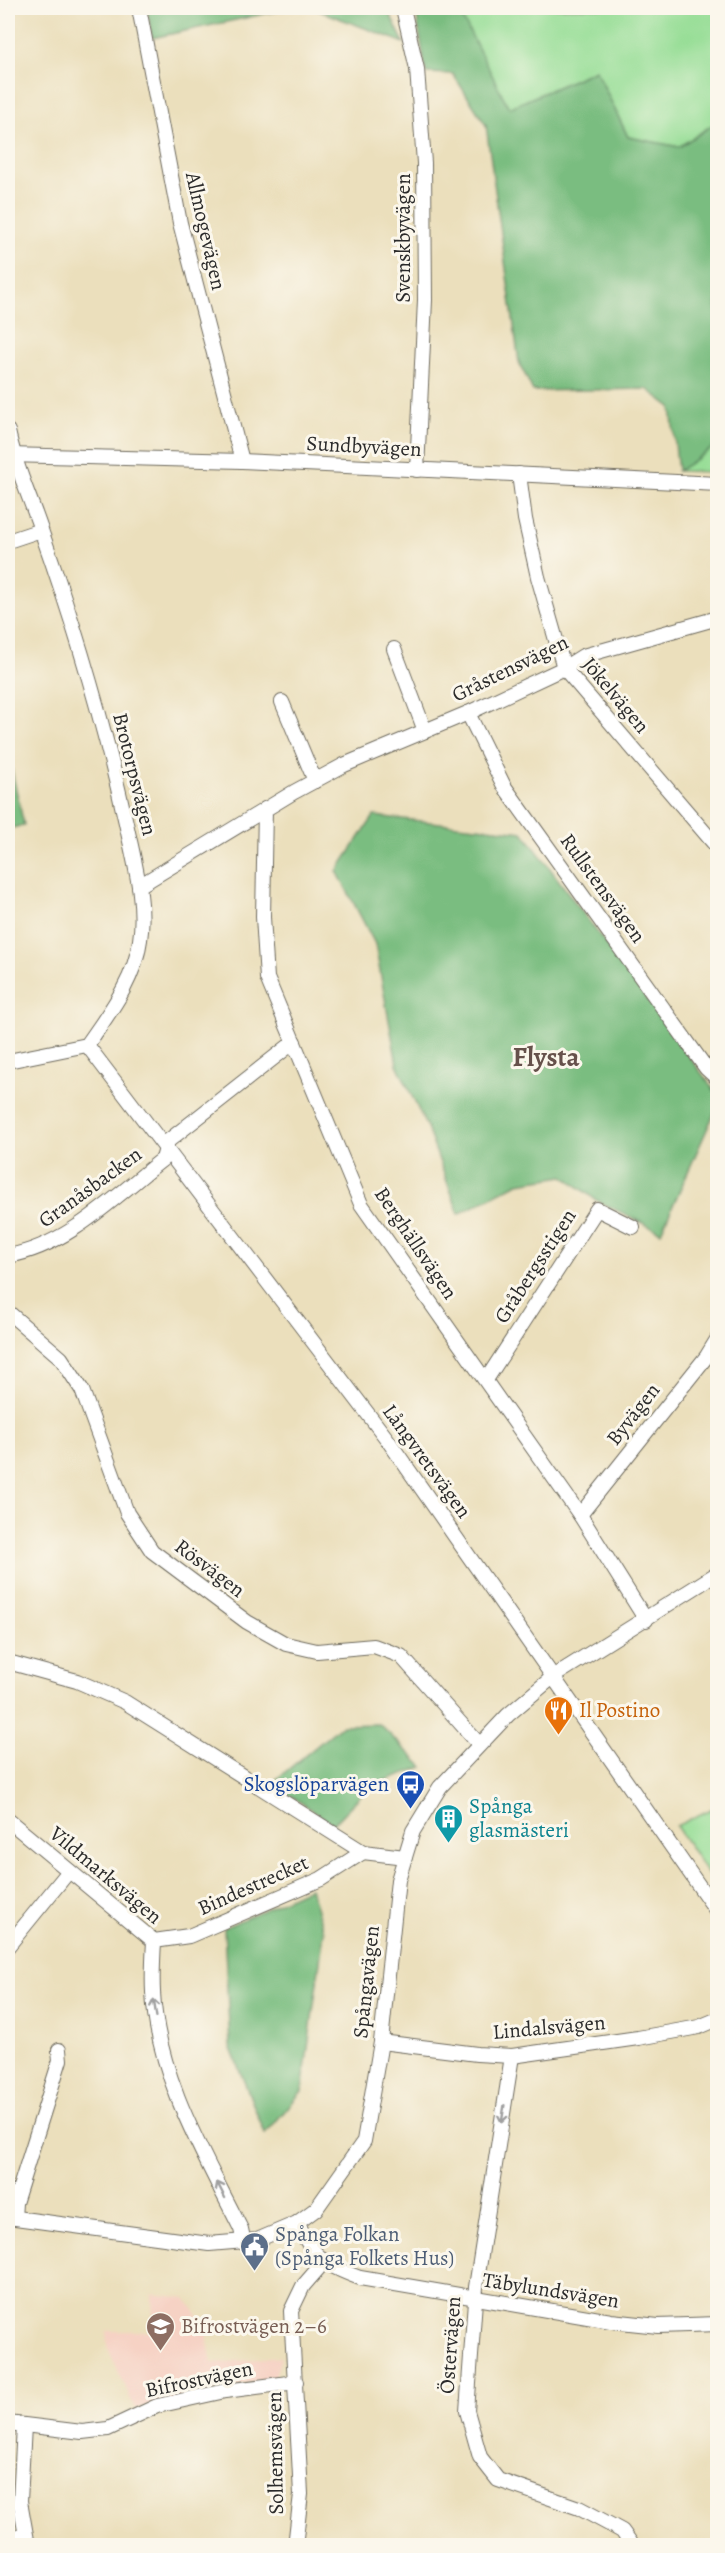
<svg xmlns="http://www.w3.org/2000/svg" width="725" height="2553" font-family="Alegreya,serif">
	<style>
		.built { fill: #f6d2c4 }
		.green { fill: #98de97; stroke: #628461; stroke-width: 1.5 }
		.forest { fill: #7abd80; stroke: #527456; stroke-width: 1.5 }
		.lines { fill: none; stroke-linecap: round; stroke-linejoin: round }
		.minor-casing { stroke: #6e6a5e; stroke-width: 16 }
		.minor { stroke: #fff; stroke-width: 14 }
		.oneway { stroke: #a0a0a0 }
		.labels { text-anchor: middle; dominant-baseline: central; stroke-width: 6; stroke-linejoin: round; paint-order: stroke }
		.street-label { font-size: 21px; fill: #2b2b2b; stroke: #fbf7ec }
		.food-label { font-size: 21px; fill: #c56008; stroke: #fbf7ec; text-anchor: start }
		.transit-label { font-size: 21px; fill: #164399; stroke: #fbf7ec; text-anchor: end }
		.culture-label { font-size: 21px; fill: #0d838f; stroke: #fbf7ec; text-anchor: start }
		.service-label { font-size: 21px; fill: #4e5e75; stroke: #fbf7ec; text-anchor: start }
		.education-label { font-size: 21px; fill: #785e54; stroke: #fbf7ec; text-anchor: start }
		.district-label { font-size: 27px; font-weight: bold; fill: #66514b; stroke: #fbf7ec }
	</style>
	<rect width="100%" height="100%" fill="#fbf7ec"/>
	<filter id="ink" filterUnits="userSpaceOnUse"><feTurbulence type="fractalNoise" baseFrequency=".0167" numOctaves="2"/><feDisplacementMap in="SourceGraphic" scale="12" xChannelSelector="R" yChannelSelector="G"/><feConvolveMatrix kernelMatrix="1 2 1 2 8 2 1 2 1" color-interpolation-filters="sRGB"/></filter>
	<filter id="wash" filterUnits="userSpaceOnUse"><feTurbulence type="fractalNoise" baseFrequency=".008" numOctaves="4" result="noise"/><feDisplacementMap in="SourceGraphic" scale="24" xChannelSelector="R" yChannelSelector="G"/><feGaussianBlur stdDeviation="1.35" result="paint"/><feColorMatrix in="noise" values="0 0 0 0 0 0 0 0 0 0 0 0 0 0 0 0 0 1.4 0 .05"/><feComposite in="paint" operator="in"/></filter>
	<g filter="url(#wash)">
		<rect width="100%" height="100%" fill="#ebdfbc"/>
		<!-- built -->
		<path class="built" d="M152,2294L186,2298L205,2327L212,2363L281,2357L275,2377L135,2409L107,2346L106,2331H153Z"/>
		<!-- green -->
		<g class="green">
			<path d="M456,8H717V122L679,147L628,137L596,70L509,108Z"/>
			<path d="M717,445V472L678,471Z"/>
			<path d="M717,1806V1888L676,1826Z"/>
		</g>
		<!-- forest -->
		<g class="forest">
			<path d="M147,8H292L152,38Z"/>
			<path d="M312,8H387L404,43Z"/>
			<path d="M431,8H451L459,11L509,108L596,70L628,137L679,147L717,122V445L678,471L671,407L647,389L533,391L519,362L486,125L453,74L426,73L417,17Z"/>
			<path d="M8,754L24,825L8,829Z"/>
			<path d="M374,816L523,832L717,1094V1107L661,1232L596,1200L564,1176L518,1183L459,1214L427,1128L397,1064L375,944L337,871Z"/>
			<path d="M379,1724L423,1767L370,1786L333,1824L272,1783L342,1725Z"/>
			<path d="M310,1888L324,1932L302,2091L265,2134L230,2046L224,1928Z"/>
		</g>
	</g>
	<g filter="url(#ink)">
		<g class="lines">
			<defs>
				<g id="minor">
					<path d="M139,8L180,223L242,461"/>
					<path d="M403,8L417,69L424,163L425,300L417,470"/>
					<path d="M8,431C15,466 30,497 41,530C75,626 104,724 126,823C134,861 146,902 140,940C135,980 109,1013 87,1045L8,1061"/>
					<path d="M8,455L242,461L718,484"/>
					<path d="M519,474L525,519L538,577L564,668L718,848"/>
					<path d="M8,541L41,530"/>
					<path d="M394,649L425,731"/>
					<path d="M282,702L315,781"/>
					<path d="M468,713L504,786L706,1068L718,1079"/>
					<path d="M265,809L263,917L267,978L361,1204L580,1515L646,1620"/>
					<path d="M139,886L294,792L344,765L468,713L564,668L583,656L718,618"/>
					<path d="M87,1045L387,1439L718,1913"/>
					<path d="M8,1256C69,1245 115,1196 163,1159L168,1141L294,1042"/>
					<path d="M8,1312L61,1358L82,1390L127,1513L152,1551L247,1622L286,1644L317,1651L374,1646L401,1656L478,1743"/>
					<path d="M486,1380L597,1209L633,1227"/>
					<path d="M580,1515L707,1356L718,1338"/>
					<path d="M8,1662L77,1681L125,1702L363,1852L405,1857"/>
					<path d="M8,1820L154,1941"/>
					<path d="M154,1941C153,1958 152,1975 153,1992C157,2076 204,2155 241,2229L244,2243"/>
					<path d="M154,1941L189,1936L321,1879L363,1852"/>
					<path d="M8,1946L69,1871"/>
					<path d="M381,2042L477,2054L512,2056L638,2038L699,2027L718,2019"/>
					<path d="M512,2056L476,2287L467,2411L480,2457L498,2480L579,2508L622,2531L633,2546"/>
					<path d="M8,2217L209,2244L257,2240L297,2223L316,2209L364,2141L381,2042L398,1880L413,1831L440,1787L508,1715L554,1676L718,1573"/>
					<path d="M14,2218L15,2203L60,2060L59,2050"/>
					<path d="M297,2223C314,2258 324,2265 360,2278L611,2321L658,2326L718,2324"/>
					<path d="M8,2423L82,2432L108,2429L157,2406L225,2391L296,2382"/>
					<path d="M24,2426L20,2501L28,2546"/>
					<path d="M8,2538L24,2535"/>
					<path d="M295,2546L301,2494L291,2311L303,2286L323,2263"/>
				</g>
			</defs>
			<!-- minor casing -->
			<use href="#minor" class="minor-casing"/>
			<!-- minor -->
			<use href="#minor" class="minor"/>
		</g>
		<!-- one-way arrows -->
		<defs><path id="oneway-shaft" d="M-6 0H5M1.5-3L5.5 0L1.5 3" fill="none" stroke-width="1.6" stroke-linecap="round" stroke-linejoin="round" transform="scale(1.5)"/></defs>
		<g class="oneway">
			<use href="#oneway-shaft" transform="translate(155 2008) rotate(-99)"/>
			<use href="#oneway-shaft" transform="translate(503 2114) rotate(99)"/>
			<use href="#oneway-shaft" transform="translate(221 2190) rotate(-117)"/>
		</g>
	</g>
	<!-- icons -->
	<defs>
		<symbol id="restaurant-pin" viewBox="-11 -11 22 30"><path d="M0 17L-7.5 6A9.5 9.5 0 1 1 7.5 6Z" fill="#e8710a" stroke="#fbf7ec"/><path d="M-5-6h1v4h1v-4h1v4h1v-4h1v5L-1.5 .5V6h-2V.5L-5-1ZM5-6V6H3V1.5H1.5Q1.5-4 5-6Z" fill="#fff"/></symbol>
		<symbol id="bus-pin" viewBox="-11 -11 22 30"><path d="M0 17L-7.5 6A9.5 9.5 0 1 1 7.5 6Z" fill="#1a4fb4" stroke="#fbf7ec"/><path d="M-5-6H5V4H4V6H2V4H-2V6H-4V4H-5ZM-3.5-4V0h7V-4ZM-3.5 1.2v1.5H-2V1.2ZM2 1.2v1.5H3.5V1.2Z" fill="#fff"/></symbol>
		<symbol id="building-pin" viewBox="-11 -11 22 30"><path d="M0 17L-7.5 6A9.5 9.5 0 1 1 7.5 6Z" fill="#0f9aa8" stroke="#fbf7ec"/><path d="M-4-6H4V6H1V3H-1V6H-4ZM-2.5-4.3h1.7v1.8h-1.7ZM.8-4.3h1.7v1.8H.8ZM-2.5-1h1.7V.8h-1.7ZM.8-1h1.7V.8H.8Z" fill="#fff"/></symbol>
		<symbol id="civic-pin" viewBox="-11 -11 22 30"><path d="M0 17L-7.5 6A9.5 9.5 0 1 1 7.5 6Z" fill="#5c6f8a" stroke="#fbf7ec"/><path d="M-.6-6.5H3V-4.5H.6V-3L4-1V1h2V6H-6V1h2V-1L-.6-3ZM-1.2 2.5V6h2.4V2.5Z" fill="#fff"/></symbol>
		<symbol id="school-pin" viewBox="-11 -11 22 30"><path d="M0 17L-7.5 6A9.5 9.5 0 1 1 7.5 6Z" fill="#8d6e63" stroke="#fbf7ec"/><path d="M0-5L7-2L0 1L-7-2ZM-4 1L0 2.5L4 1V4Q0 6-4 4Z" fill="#fff"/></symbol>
	</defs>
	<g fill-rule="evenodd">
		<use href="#restaurant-pin" x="542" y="1694" width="33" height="45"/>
		<use href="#bus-pin" x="394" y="1768" width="33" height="45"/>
		<use href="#building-pin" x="432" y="1802" width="33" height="45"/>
		<use href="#civic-pin" x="238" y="2230" width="33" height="45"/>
		<use href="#school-pin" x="144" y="2310" width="33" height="45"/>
	</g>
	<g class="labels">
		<!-- street labels -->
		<g class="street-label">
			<text transform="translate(206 231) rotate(77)">Allmogevägen</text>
			<text transform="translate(403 238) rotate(-90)">Svenskbyvägen</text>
			<text transform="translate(364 446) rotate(3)">Sundbyvägen</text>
			<text transform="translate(510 668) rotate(-26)">Gråstensvägen</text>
			<text transform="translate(616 695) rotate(50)">Jökelvägen</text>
			<text transform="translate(135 774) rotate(76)">Brotorpsvägen</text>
			<text transform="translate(603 888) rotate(54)">Rullstensvägen</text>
			<text transform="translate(90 1187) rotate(-36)">Granåsbacken</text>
			<text transform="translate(416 1243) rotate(56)">Berghällsvägen</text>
			<text transform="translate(535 1266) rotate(-57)">Gråbergsstigen</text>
			<text transform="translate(633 1414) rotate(-52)">Byvägen</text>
			<text transform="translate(427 1461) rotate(54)">Långvretsvägen</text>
			<text transform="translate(210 1568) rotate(37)">Rösvägen</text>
			<text transform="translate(106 1875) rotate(40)">Vildmarksvägen</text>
			<text transform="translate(253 1885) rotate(-24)">Bindestrecket</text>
			<text transform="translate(366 1982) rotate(-84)">Spångavägen</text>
			<text transform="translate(549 2027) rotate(-5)">Lindalsvägen</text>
			<text transform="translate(551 2290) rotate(9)">Täbylundsvägen</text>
			<text transform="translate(450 2345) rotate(-86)">Östervägen</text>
			<text transform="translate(199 2379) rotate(-12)">Bifrostvägen</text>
			<text transform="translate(275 2453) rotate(-91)">Solhemsvägen</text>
		</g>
		<!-- food labels -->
		<g class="food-label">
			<text x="579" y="1710">Il Postino</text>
		</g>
		<!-- transit labels -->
		<g class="transit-label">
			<text x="389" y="1784">Skogslöparvägen</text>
		</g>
		<!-- culture labels -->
		<g class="culture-label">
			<text x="469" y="1806">Spånga<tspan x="469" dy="24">glasmästeri</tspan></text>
		</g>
		<!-- service labels -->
		<g class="service-label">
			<text x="275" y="2234">Spånga Folkan<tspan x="275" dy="24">(Spånga Folkets Hus)</tspan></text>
		</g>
		<!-- education labels -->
		<g class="education-label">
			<text x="181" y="2326">Bifrostvägen 2–6</text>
		</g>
		<!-- district labels -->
		<g class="district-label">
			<text x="546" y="1057">Flysta</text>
		</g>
	</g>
	<!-- margin -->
	<rect width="725" height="2553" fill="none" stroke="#fbf7ec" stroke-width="30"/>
</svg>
